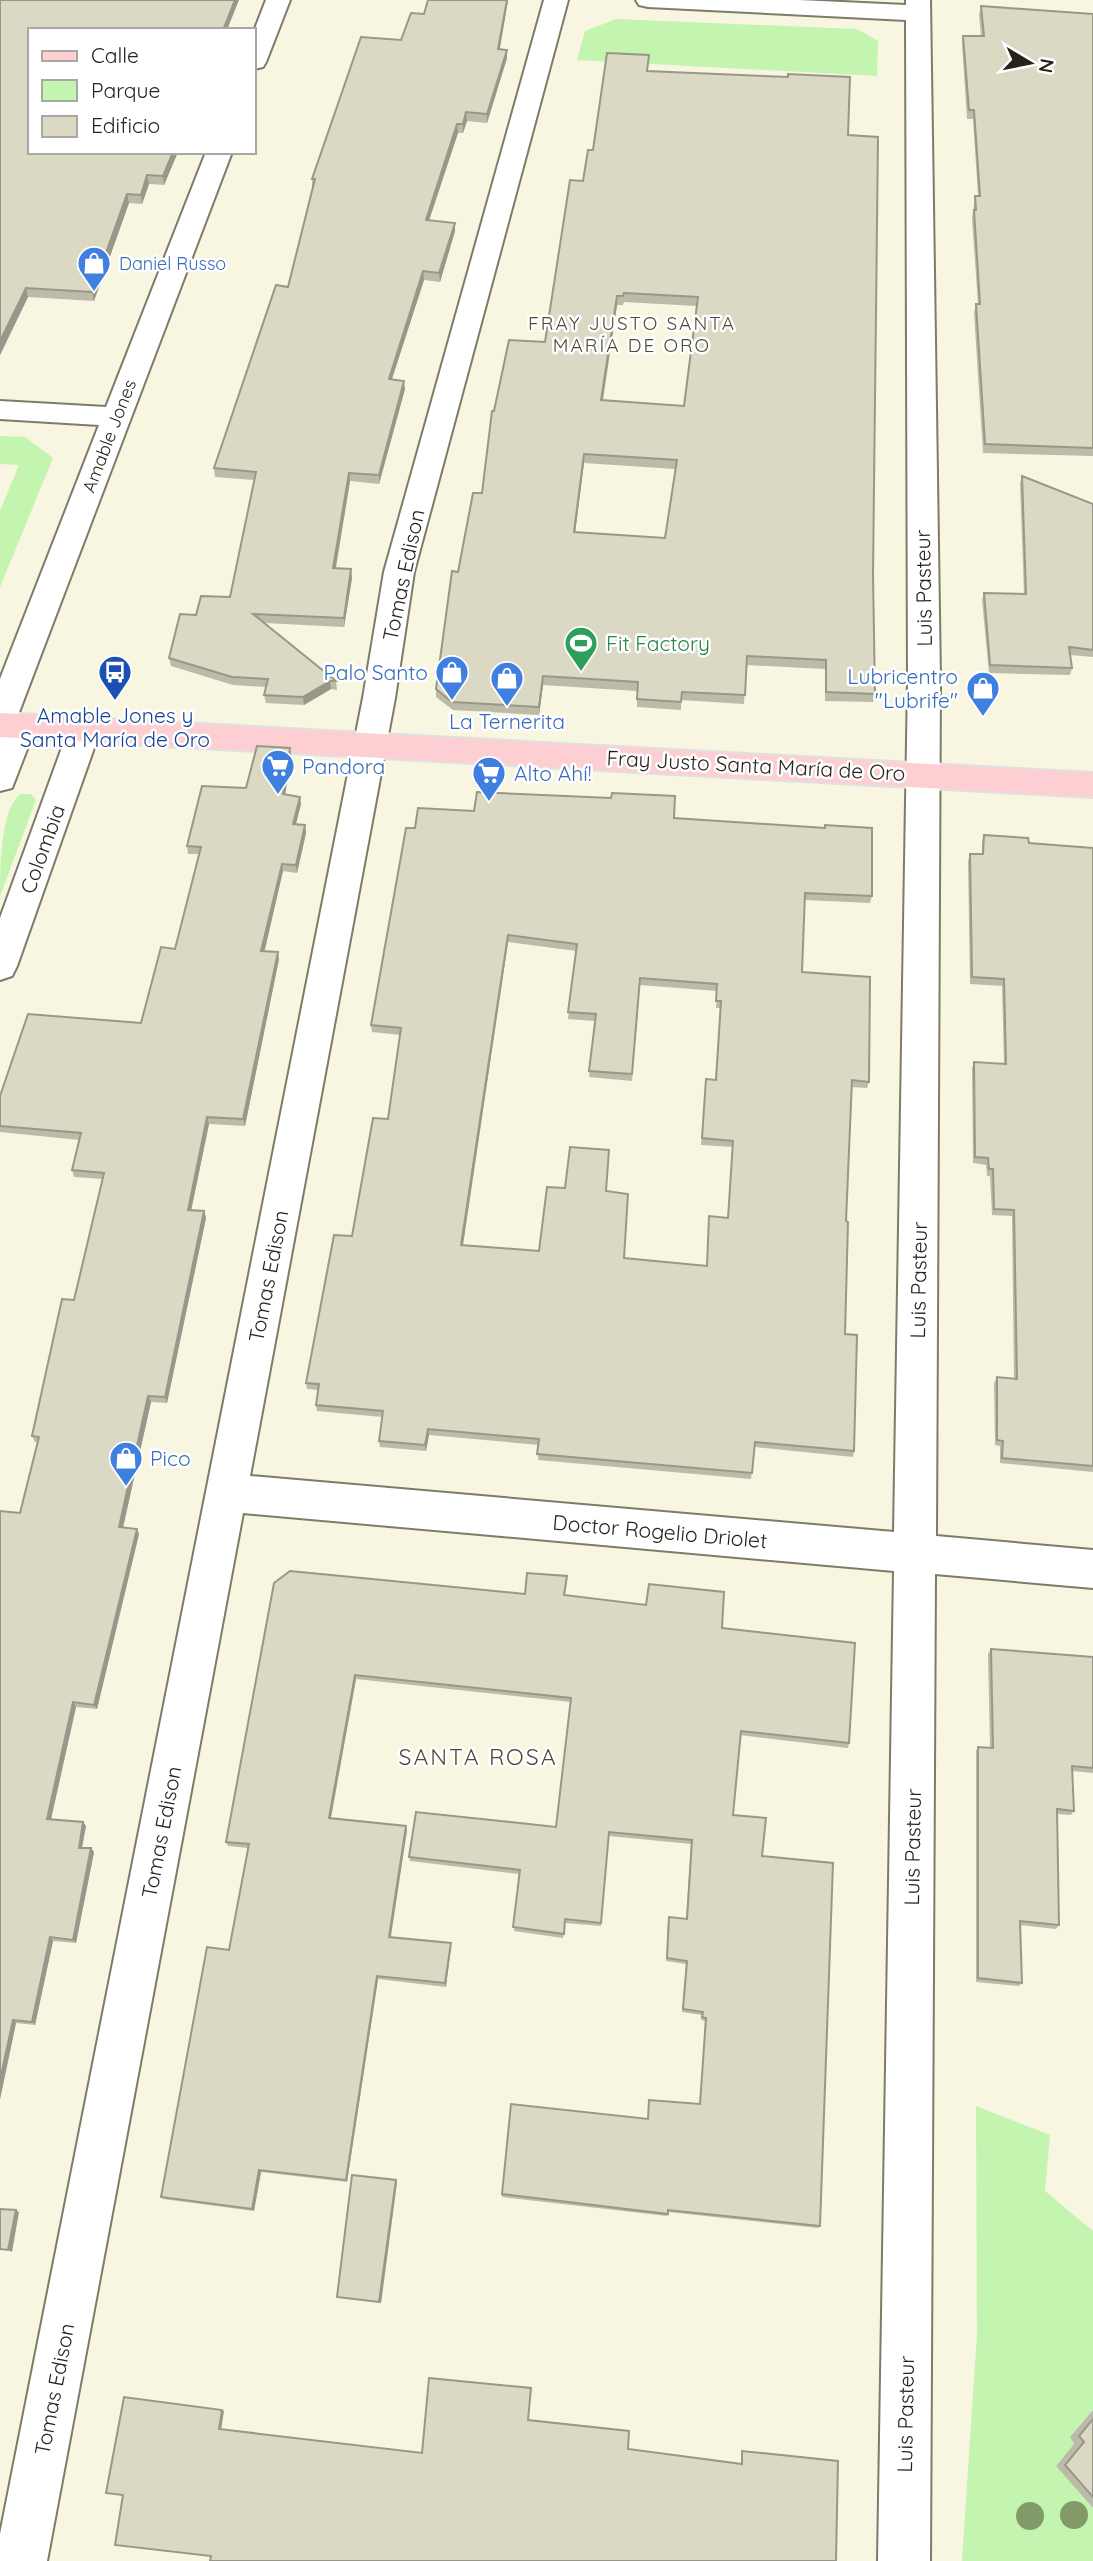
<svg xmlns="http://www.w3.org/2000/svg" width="1093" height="2561" font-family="Quicksand,sans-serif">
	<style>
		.green { fill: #c3f4b0 }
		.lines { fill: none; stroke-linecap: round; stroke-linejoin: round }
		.minor-casing { stroke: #7e7b69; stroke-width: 4 }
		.major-casing { stroke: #e0e0df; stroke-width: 4 }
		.minor { fill: #fff; fill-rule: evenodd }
		.major { fill: #fdcfd3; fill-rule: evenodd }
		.tree { fill: #829a67 }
		.wall { fill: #bcbaa9; fill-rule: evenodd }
		.shaded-wall { fill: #999789 }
		.building { fill: #dbd8c4; stroke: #999789; stroke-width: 2; fill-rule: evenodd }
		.labels { text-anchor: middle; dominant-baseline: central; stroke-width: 5; stroke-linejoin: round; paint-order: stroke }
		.far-shop-label { font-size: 18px; fill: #366cbe; stroke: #fff; text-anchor: start }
		.far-street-label { font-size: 18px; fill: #25231c; stroke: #fff }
		.far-neighbourhood-label { font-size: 19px; letter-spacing: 2px; fill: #4e4b3a; stroke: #fff }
		.street-label { font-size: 21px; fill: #25231c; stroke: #fff }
		.leisure-label { font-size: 21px; fill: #27864d; stroke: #fff; text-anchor: start }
		.shop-label { font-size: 21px; fill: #366cbe; stroke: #fff; text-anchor: start }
		.transit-label { font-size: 21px; fill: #164399; stroke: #fff }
		.neighbourhood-label { font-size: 23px; letter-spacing: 2px; fill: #4e4b3a; stroke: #fff }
	</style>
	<rect width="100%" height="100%" fill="#f8f5e1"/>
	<!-- green -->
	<g class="green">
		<path d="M616,19L857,29L878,41L877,76L577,60L585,31Z"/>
		<path d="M0,436L25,437L53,458L0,587V511L19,465L0,464Z"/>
		<path d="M21,794H31L36,800L0,896C0,872 0,807 21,794Z"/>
		<path d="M976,2106L1050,2135L1045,2191L1093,2231V2410L1070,2437L1074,2444L1056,2466L1093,2508V2561H962L977,2334Z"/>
	</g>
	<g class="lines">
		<defs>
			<g id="minor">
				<path d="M266,0H290L266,62L263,67L254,69V31Z"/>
				<path d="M544,0H568L414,572L395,698L250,1476L894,1532L908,680L906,20L648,7L639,5L636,0H799L906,5V0H930L940,680L936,1536L1093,1550V1588L935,1574L930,2561H878L894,1571L243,1513L47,2561H0V2534L363,698L384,572Z"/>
				<path d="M206,152H232L18,715L31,718L36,726L12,788L0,791V679L99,425L0,419V401L106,407Z"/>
				<path d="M84,719L95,723L100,731L17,966L12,976L0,980V918L68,731L73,723Z"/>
			</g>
			<path id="major" d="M0,713L1093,773V797L0,737Z"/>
		</defs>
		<!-- minor casing -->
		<use href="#minor" class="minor-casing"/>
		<!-- major casing -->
		<use href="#major" class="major-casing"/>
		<!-- minor -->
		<use href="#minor" class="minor"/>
		<!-- major -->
		<use href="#major" class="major"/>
	</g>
	<!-- trees -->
	<g class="tree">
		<circle cx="1074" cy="2515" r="14"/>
		<circle cx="1030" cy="2516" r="14"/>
	</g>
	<!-- wall -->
	<g class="wall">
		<path d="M0,0L178,152L164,185L149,184L142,204L129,203L94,301L28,297L0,355Z"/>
		<path d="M428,0H508L500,49L507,58L487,123L467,121L463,133H458L429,221L455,231L440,282L424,280L392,379L405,389L379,484L350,481L336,568L352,578L344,627L264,623L336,681L337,690L331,689L304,705L266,703L264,695L266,687L233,685L171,666L169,658L196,615L230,597L254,480L215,477L214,468L288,287L312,188V179L401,40L424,14Z"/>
		<path d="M981,6L1093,14V456L983,453L974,313L976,304H978L972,219L975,196H978L973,119H967L962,44L963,36H981L979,15Z"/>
		<path d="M648,64V71L848,135L873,575L875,694L873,702L825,701V669L746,665L744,704L681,700V710L637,707V691L543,685L539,715L453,710L436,697V689L458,572L482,493L494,411L545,342L583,181L593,150ZM624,302L697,306L684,406L603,401L617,305H623ZM584,463L675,469L665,538L575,533Z"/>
		<path d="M1022,476L1093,504V657L1070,655L1072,668L1070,675L989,673L982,600L984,593L1024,594L1020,483Z"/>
		<path d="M290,748L291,756L285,795L301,804L296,824L305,825L306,833L297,873L283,871L264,951L279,959L245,1126L209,1124L191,1210L204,1211L206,1218L167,1403L151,1402L123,1527L139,1534L97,1709L76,1707L51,1820L83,1822L86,1826L82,1848L94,1852L76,1943L53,1941L35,2025L16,2023L0,2099V1511L20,1513L38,1442H35L32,1436L74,1300L103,1179L74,1177L72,1170L79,1140L0,1132V1096L141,1023L175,949L199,854H188L187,846L246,788Z"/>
		<path d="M474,811L674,818L872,896L870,903L805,900L802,972L869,1082L867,1088L851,1087L846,1221L845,1334L854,1451L853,1457L755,1447L751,1479L538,1460L539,1445L429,1435L426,1451L380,1447L379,1441L382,1417L317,1411L316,1405L318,1390L307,1389L306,1383L388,1119L400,1035L372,1032L371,1025L415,828ZM508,942L576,951L568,1019L595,1021L589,1077L632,1081L640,985L717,991L716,1008H721L715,1080L706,1079L701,1145L733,1147L728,1218L706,1266L624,1258L606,1191L539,1251L463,1245Z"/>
		<path d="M984,835L1029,843L1093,848V1472L1000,1463V1446L995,1445L994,1383L997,1377L1014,1379L1012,1216L992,1215L990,1176H987L986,1165L973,1163L972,1068L974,1062L1004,1064L1002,986L970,984L968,861L970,854H982V842Z"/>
		<path d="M567,1576L565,1595L722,1628L849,1743L848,1748L740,1735L733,1815L762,1856L820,2226L818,2228L668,2212L667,2216L502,2197V2194L648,2119L649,2100L700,2104L705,2021L701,2020L702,2015L682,2012L686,1964L666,1961L668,1921L686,1919L691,1844L609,1836L601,1926L565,1923L563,1938L514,1931L519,1874L410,1861L409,1857L556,1827L571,1702L356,1679L331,1818L407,1830L391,1937L451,1943V1947L446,1987L378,1979L347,2182L261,2172L254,2211L163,2199L161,2197L229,1950L248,1848L228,1846L226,1842L274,1583L525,1594Z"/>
		<path d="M991,1649L1093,1657V1773L1072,1771L1074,1811L1071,1815L1057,1814L1059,1925L1056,1929L1020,1925L1022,1983L1019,1986L976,1982V1751L978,1747L990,1748L988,1654Z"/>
		<path d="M397,2182L381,2303L338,2298L337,2297Z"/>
		<path d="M1093,2410V2508L1056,2466L1074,2444L1070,2437Z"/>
	</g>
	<!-- shaded-wall -->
	<g class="shaded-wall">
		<path d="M235,0H239L227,30H223Z"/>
		<path d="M507,0H508L498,58V49Z"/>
		<path d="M507,50V58L487,123V114Z"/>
		<path d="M466,112L467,121L463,133V124Z"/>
		<path d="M457,124L458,133L426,229V220Z"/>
		<path d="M173,152H178L164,185L163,176Z"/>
		<path d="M147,175L149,184L142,204L141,195Z"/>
		<path d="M127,194L129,203L94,301L92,292Z"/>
		<path d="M455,223V231L440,282L439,273Z"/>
		<path d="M423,271L424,280L389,388V379Z"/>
		<path d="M26,288L28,297L0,355V341Z"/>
		<path d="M617,296V305L601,409V400Z"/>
		<path d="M404,381L405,389L379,484V475Z"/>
		<path d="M584,454V463L574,541V532Z"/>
		<path d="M349,473L350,481L334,577L333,568Z"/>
		<path d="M351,569L352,578L344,627V618Z"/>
		<path d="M543,676V685L539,715V707Z"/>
		<path d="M330,681L331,689L304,705L303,697Z"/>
		<path d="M290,748L291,756L284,802L283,794Z"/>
		<path d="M300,797L301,804L294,831L293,824Z"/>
		<path d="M305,825L306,833L297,873L296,865Z"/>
		<path d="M282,864L283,871L263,958L261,951Z"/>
		<path d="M508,935V942L462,1251L461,1245Z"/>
		<path d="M278,952L279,959L245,1126L243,1119Z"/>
		<path d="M207,1117L209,1124L190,1216L188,1210Z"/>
		<path d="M204,1211L206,1218L167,1403L165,1397Z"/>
		<path d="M148,1396L151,1402L122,1532L119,1527Z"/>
		<path d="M428,1429L429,1435L426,1451L425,1445Z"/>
		<path d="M137,1529L139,1534L97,1709L94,1705Z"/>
		<path d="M355,1675L356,1679L330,1822L329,1818Z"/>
		<path d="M73,1702L76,1707L50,1823L47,1819Z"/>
		<path d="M83,1822L86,1826L81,1852L79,1848Z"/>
		<path d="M406,1826L407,1830L390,1940L389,1937Z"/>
		<path d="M91,1848L94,1852L76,1943L73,1940Z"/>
		<path d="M50,1937L53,1941L35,2025L32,2022Z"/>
		<path d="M451,1943V1947L446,1987L445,1983Z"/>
		<path d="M377,1976L378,1979L347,2182L346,2180Z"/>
		<path d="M13,2020L16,2023L0,2099V2080Z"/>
		<path d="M259,2170L261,2172L254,2211L252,2209Z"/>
		<path d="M396,2180L397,2182L381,2303L379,2302Z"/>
		<path d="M16,2210L19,2212L12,2252L8,2250Z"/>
		<path d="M222,2410L224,2411L221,2430L219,2429Z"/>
	</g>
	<!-- building -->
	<g class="building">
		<path d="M0,0H235L223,30H30V152H173L163,176L147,175L141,195L127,194L92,292L26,288L0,341Z"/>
		<path d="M428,0H507L498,49L507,50L487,114L466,112L463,124H457L426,220L455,223L439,273L423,271L389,379L404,381L379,475L349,473L333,568L351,569L344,618L253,614L336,681H330L303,697L264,695L268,679L232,677L169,658L180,614L196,615L201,596L230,597L256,472L214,468L276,285L288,287L315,179H312L361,37L401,40L411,13L424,14Z"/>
		<path d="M981,6L1093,14V448L985,444L976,304H980L974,210H976L975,196H980L974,110H969L963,36H984Z"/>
		<path d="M607,53L649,55L647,71L788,77V74L850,77L848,135L878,137L873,575L875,694L826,692V660L747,656L745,695L682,692L681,702L637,699L638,682L543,676L539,707L452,702L436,689L452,571L458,572L473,493H482L492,411H494L509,340L545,342L570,180L583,181L588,150H593ZM624,293L698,297L684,406L601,400L617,296H623ZM584,454L677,460L665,538L574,532Z"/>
		<path d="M1022,476L1093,504V650L1069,647L1072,668L990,665L984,593L1026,594Z"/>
		<path d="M257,746L290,748L283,794L300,797L293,824L305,825L296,865L282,864L261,951L278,952L243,1119L207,1117L188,1210L204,1211L165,1397L148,1396L119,1527L137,1529L94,1705L73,1702L47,1819L83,1822L79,1848H91L73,1940L50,1937L32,2022L13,2020L0,2080V1511L20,1513L39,1437L32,1436L62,1299L74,1300L104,1173L72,1170L81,1133L0,1126V1096L28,1014L141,1023L161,947L175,949L201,847L187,846L202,786L246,788Z"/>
		<path d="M477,792L611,798L612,793L675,796L674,818L825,828V825L872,828V896L805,893L802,972L870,977L869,1082L852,1080L846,1221L848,1222L845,1334L857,1335L854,1451L755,1442L752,1473L537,1454L539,1439L428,1429L425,1445L379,1441L383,1411L316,1405L319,1384L306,1383L334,1235L352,1236L373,1118L388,1119L401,1028L371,1025L406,828H415L418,808L474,811ZM508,935L577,944L568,1012L596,1014L589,1071L632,1074L640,978L717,984L716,1001H721L716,1080L706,1079L702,1138L733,1141L728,1218L709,1216L707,1266L624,1258L628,1194L606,1191L609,1150L570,1147L565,1188L547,1187L539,1251L461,1245Z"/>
		<path d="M984,835L1028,838L1029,843L1093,848V1466L1002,1458L1003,1441L997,1440V1377L1017,1379L1014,1210L994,1209L993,1169H989L988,1158L975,1157L974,1062L1006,1064L1004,979L972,977L970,854H983Z"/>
		<path d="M290,1571L525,1594L527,1573L567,1576L564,1595L646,1605L649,1584L724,1592L722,1628L855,1643L849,1743L741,1731L733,1815L766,1818L762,1856L833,1863L820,2226L668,2210V2214L502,2194L511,2104L648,2119L649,2100L700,2104L706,2018L702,2017L703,2012L683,2009L687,1961L667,1958L669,1917L687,1919L692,1840L609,1832L601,1923L565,1919L564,1934L513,1927L520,1870L409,1857L416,1812L556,1827L571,1698L355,1675L329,1818L406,1826L389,1937L451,1943L445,1983L377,1976L346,2180L259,2170L252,2209L161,2197L207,1947L229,1950L249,1844L226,1842L274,1583Z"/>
		<path d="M991,1649L1093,1657V1768L1072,1766L1074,1811L1057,1809L1059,1925L1020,1921L1022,1983L978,1978V1747L993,1748Z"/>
		<path d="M352,2175L396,2180L379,2302L337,2297Z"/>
		<path d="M0,2209L16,2210L8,2250L0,2249Z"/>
		<path d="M429,2378L531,2388L528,2420L629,2431L628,2449L742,2464V2451L838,2461L836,2561H210L211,2556L115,2545L123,2495L106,2493L124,2397L222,2410L219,2429L422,2453Z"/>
		<path d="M1093,2419V2497L1065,2465L1084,2442L1079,2436Z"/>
	</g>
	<!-- icons -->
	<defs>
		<symbol id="shop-pin" viewBox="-11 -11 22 30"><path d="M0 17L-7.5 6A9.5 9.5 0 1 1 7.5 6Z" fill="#3f7fe0" stroke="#fff"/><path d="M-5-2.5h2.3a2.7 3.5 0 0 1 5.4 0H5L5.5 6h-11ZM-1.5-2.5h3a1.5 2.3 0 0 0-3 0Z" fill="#fff"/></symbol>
		<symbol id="stadium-pin" viewBox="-11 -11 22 30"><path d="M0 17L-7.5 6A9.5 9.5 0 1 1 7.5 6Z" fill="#2e9e5b" stroke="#fff"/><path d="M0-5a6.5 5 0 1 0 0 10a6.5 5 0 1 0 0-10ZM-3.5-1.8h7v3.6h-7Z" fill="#fff"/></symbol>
		<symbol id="bus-pin" viewBox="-11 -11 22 30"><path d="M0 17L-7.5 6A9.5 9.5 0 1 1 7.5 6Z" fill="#1a4fb4" stroke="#fff"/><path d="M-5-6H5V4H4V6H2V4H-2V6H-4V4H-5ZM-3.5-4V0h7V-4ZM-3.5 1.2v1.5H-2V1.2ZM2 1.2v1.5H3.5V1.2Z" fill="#fff"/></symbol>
		<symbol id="supermarket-pin" viewBox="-11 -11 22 30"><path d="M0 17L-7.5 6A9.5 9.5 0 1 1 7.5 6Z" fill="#3f7fe0" stroke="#fff"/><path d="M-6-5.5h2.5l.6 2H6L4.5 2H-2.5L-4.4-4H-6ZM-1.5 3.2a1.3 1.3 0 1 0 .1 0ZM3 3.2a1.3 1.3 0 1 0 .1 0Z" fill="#fff"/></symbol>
	</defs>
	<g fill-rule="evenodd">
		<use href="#shop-pin" x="75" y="244" width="38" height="52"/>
		<use href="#stadium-pin" x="562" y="624" width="38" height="52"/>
		<use href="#bus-pin" x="96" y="653" width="38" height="52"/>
		<use href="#shop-pin" x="433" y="653" width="38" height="52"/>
		<use href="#shop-pin" x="488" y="659" width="38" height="52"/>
		<use href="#shop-pin" x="964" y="669" width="38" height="52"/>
		<use href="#supermarket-pin" x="259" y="747" width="38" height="52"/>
		<use href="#supermarket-pin" x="470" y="754" width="38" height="52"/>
		<use href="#shop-pin" x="107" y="1439" width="38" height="52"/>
	</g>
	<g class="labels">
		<!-- far-shop labels -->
		<g class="far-shop-label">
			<text x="119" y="263">Daniel Russo</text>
		</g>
		<!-- far-street labels -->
		<g class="far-street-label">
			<text transform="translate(109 436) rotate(-69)">Amable Jones</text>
		</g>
		<!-- far-neighbourhood labels -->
		<g class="far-neighbourhood-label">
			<text x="632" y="323">FRAY JUSTO SANTA<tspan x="632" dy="22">MARÍA DE ORO</tspan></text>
		</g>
		<!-- street labels -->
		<g class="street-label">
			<text transform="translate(403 575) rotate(-78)">Tomas Edison</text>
			<text transform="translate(923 588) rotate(-91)">Luis Pasteur</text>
			<text transform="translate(756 765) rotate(3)">Fray Justo Santa María de Oro</text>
			<text transform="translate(42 849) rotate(-70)">Colombia</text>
			<text transform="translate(268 1276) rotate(-79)">Tomas Edison</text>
			<text transform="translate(918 1280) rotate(-89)">Luis Pasteur</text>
			<text transform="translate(660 1531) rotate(5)">Doctor Rogelio Driolet</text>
			<text transform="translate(161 1832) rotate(-79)">Tomas Edison</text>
			<text transform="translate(912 1847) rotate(-89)">Luis Pasteur</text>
			<text transform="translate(54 2389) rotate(-79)">Tomas Edison</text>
			<text transform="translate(905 2414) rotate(-89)">Luis Pasteur</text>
		</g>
		<!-- leisure labels -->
		<g class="leisure-label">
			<text x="606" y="643">Fit Factory</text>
		</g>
		<!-- shop labels -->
		<g class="shop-label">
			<text x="428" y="672" text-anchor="end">Palo Santo</text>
			<text x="958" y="676" text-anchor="end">Lubricentro<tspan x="958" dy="24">"Lubrife"</tspan></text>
			<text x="507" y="721" text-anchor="middle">La Ternerita</text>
			<text x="302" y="766">Pandora</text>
			<text x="514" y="773">Alto Ahí!</text>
			<text x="150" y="1458">Pico</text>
		</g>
		<!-- transit labels -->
		<g class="transit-label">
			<text x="115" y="715">Amable Jones y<tspan x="115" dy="24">Santa María de Oro</tspan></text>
		</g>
		<!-- neighbourhood labels -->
		<g class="neighbourhood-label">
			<text x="478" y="1756">SANTA ROSA</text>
		</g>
	</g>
	<!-- legend -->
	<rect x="28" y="28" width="228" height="126" fill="#ffffff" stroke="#a8a7a4" stroke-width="2"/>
	<rect x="42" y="51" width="35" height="10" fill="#fdcfd3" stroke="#a8a7a4" stroke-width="2"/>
	<text x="91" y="63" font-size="21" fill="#25231c">Calle</text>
	<rect x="42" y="80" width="35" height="21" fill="#c3f4b0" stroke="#a8a7a4" stroke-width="2"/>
	<text x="91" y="98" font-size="21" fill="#25231c">Parque</text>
	<rect x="42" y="116" width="35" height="21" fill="#dbd8c4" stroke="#a8a7a4" stroke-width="2"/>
	<text x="91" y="133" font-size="21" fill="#25231c">Edificio</text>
	<!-- north arrow -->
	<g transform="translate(1030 63) rotate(100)" stroke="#ffffff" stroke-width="5" paint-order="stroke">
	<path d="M0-5L12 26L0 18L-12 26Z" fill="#25231c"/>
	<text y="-10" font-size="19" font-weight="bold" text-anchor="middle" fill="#25231c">N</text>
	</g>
</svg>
